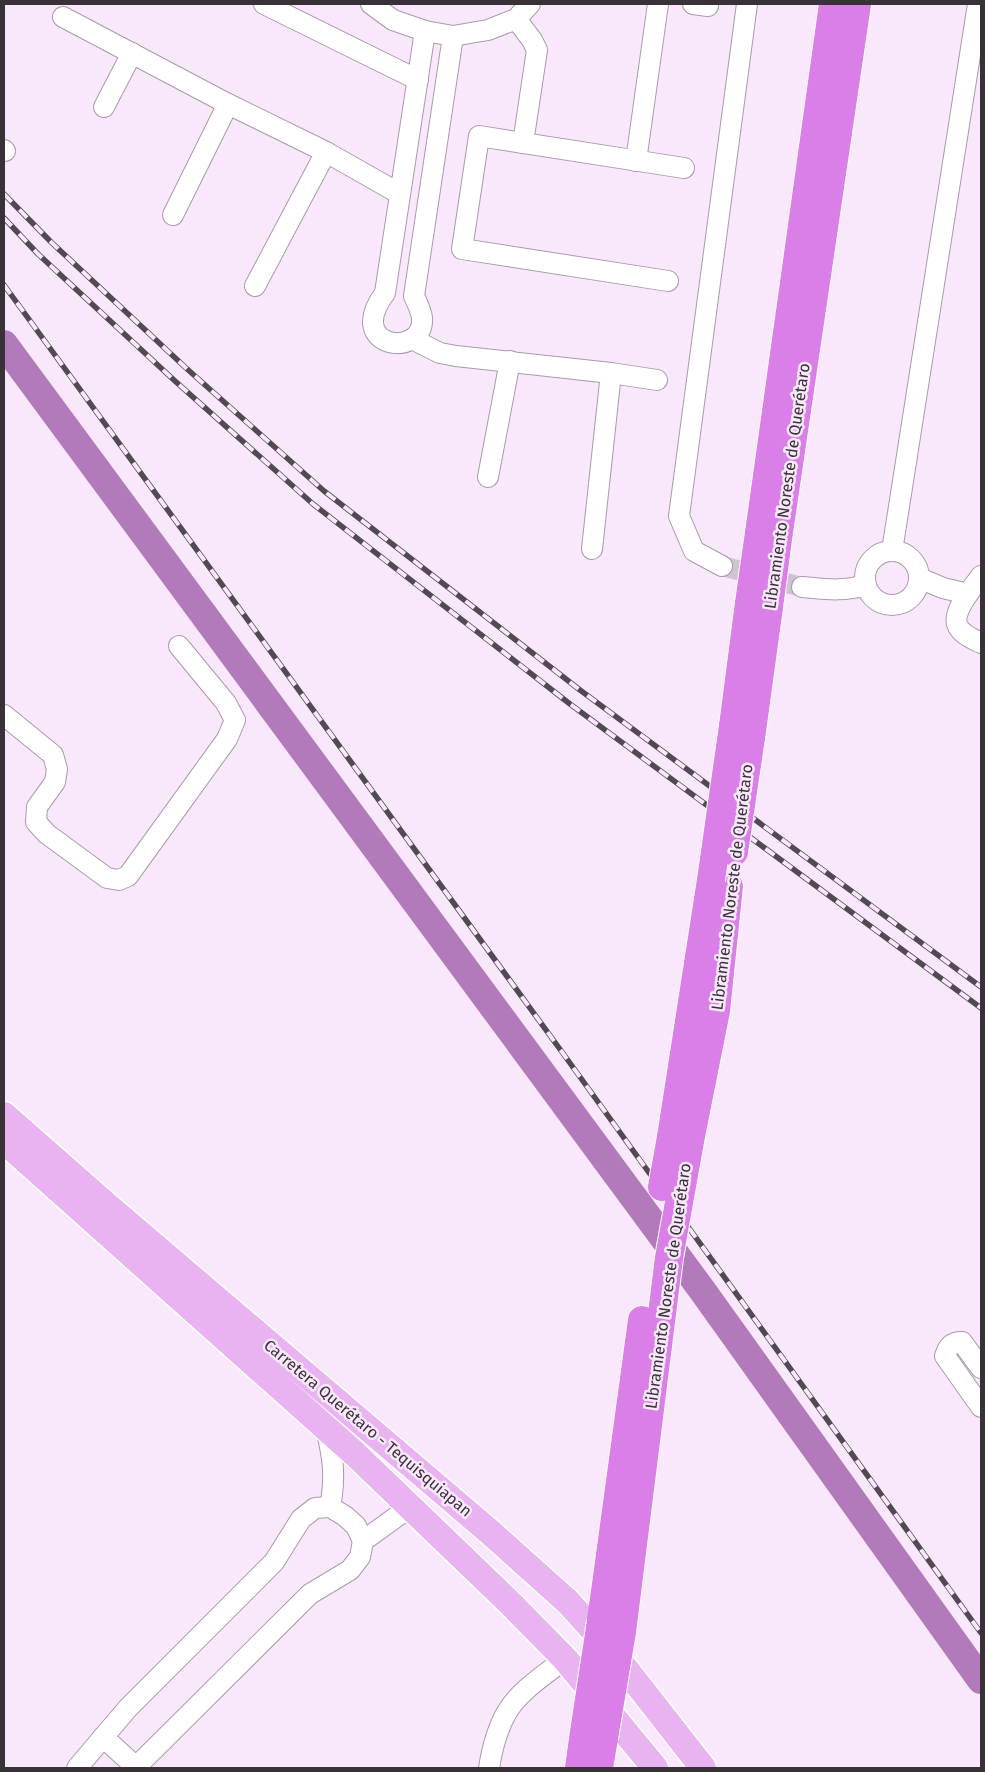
<svg xmlns="http://www.w3.org/2000/svg" width="985" height="1772" font-family="'Fira Sans',sans-serif">
	<style>
		.lines { fill: none; stroke-linecap: round; stroke-linejoin: round }
		.river { stroke: #b27aba; stroke-width: 28 }
		.minor-tunnel { stroke: #d2c3d4; stroke-width: 20; stroke-dasharray: 20 10; stroke-linecap: butt }
		.minor-casing { stroke: #a99aab; stroke-width: 22 }
		.major-casing { stroke: #fff; stroke-width: 29 }
		.highway-casing { stroke: #fff; stroke-width: 30 }
		.minor { stroke: #fff; stroke-width: 20 }
		.major { stroke: #e9b2f1; stroke-width: 26 }
		.highway { stroke: #da7fe8; stroke-width: 28 }
		.rail-casing { stroke: #524a53; stroke-width: 5.5 }
		.rail { stroke: #f9e8fb; stroke-width: 4; stroke-dasharray: 11; stroke-linecap: butt }
		.highway-bridge-casing { stroke: #fff; stroke-width: 30; stroke-linecap: butt }
		.highway-bridge { stroke: #da7fe8; stroke-width: 28 }
		.labels { text-anchor: middle; dominant-baseline: central; stroke-width: 5; stroke-linejoin: round; paint-order: stroke }
		.street-label { font-size: 16px; fill: #383138; stroke: #f9e8fb }
	</style>
	<rect width="100%" height="100%" fill="#f9e8fb"/>
	<g class="lines">
		<!-- river -->
		<path class="river" d="M4,344L702,1290L981,1680"/>
		<!-- minor-tunnel -->
		<path class="minor-tunnel" d="M722,566L802,587"/>
		<defs>
			<g id="minor">
				<path d="M264,4L418,80"/>
				<path d="M371,4L393,20L425,31L453,36L488,30L516,19L530,4"/>
				<path d="M693,4L708,6"/>
				<path d="M63,17L228,104L326,152L400,194"/>
				<path d="M516,19L532,40L537,50L523,143"/>
				<path d="M425,31L385,293C343,349 425,359 422,318C421,310 417,303 414,296L453,36"/>
				<path d="M104,107L132,53"/>
				<path d="M4,150L5,151"/>
				<path d="M636,161L658,4"/>
				<path d="M173,215L228,104"/>
				<path d="M668,281L462,249L479,136L684,168"/>
				<path d="M255,286L326,152"/>
				<path d="M412,339L440,353L456,356L611,373L657,380"/>
				<path d="M488,477L510,361"/>
				<path d="M592,549L611,373"/>
				<path d="M892,551L978,4"/>
				<circle cx="892" cy="578" r="27"/>
				<path d="M722,566L694,551L679,516L747,4"/>
				<path d="M981,576C973,587 953,610 957,624C960,634 973,639 981,643"/>
				<path d="M919,578L943,588L968,594"/>
				<path d="M802,587C825,589 843,592 865,585"/>
				<path d="M4,715L53,755L57,769L55,782L37,807L36,822L47,834L107,878L119,880L128,876L227,739L235,720L226,703L179,646"/>
				<path d="M981,1368L962,1342C952,1342 948,1346 945,1356L981,1407"/>
				<path d="M326,1428C333,1458 336,1476 330,1507"/>
				<path d="M103,1737L136,1767"/>
				<path d="M77,1768L128,1708L274,1562L301,1519L315,1508L330,1507L345,1516L356,1526L363,1541"/>
				<path d="M135,1768L310,1594L350,1570L360,1557L363,1541L410,1507"/>
				<path d="M489,1768C492,1749 497,1729 507,1712C519,1691 546,1674 565,1659"/>
			</g>
			<g id="major">
				<path d="M4,1115L104,1203L491,1533L568,1602L606,1644L703,1768"/>
				<path d="M4,1141L355,1454L511,1604L565,1659L655,1768"/>
			</g>
			<g id="highway">
				<path d="M759,533L833,4"/>
				<path d="M778,539L857,4"/>
				<path d="M733,726L749,603"/>
				<path d="M751,738L769,607"/>
				<path d="M691,1136L716,1011L729,886"/>
				<path d="M671,1137L711,880"/>
				<path d="M601,1621L642,1320"/>
				<path d="M622,1632L669,1258"/>
				<path d="M579,1768L584,1732"/>
				<path d="M599,1768L604,1738"/>
			</g>
		</defs>
		<!-- minor casing -->
		<use href="#minor" class="minor-casing"/>
		<!-- major casing -->
		<use href="#major" class="major-casing"/>
		<!-- highway casing -->
		<use href="#highway" class="highway-casing"/>
		<!-- minor -->
		<use href="#minor" class="minor"/>
		<!-- major -->
		<use href="#major" class="major"/>
		<!-- highway -->
		<use href="#highway" class="highway"/>
		<defs>
			<g id="rail">
				<path d="M4,194L51,242L186,368L324,491L580,690L981,987"/>
				<path d="M4,218L38,254L175,381L313,504L570,704L981,1008"/>
				<path d="M4,285L562,1052L981,1633"/>
			</g>
		</defs>
		<!-- rail casing -->
		<use href="#rail" class="rail-casing"/>
		<!-- rail -->
		<use href="#rail" class="rail"/>
		<defs>
			<g id="highway-bridge">
				<path d="M749,603L759,533"/>
				<path d="M769,607L778,539"/>
				<path d="M734,852L751,738"/>
				<path d="M711,880L733,726"/>
				<path d="M662,1187L671,1137"/>
				<path d="M669,1258L691,1136"/>
				<path d="M584,1732L601,1621"/>
				<path d="M604,1738L622,1632"/>
			</g>
		</defs>
		<!-- highway-bridge casing -->
		<use href="#highway-bridge" class="highway-bridge-casing"/>
		<!-- highway-bridge -->
		<use href="#highway-bridge" class="highway-bridge"/>
	</g>
	<g class="labels">
		<!-- street labels -->
		<g class="street-label">
			<text transform="translate(787 486) rotate(-82)">Libramiento Noreste de Querétaro</text>
			<text transform="translate(732 887) rotate(-83)">Libramiento Noreste de Querétaro</text>
			<text transform="translate(668 1286) rotate(-82)">Libramiento Noreste de Querétaro</text>
			<text transform="translate(368 1428) rotate(40)">Carretera Querétaro - Tequisquiapan</text>
		</g>
	</g>
	<!-- border -->
	<rect width="985" height="1772" fill="none" stroke="#383138" stroke-width="10"/>
</svg>
